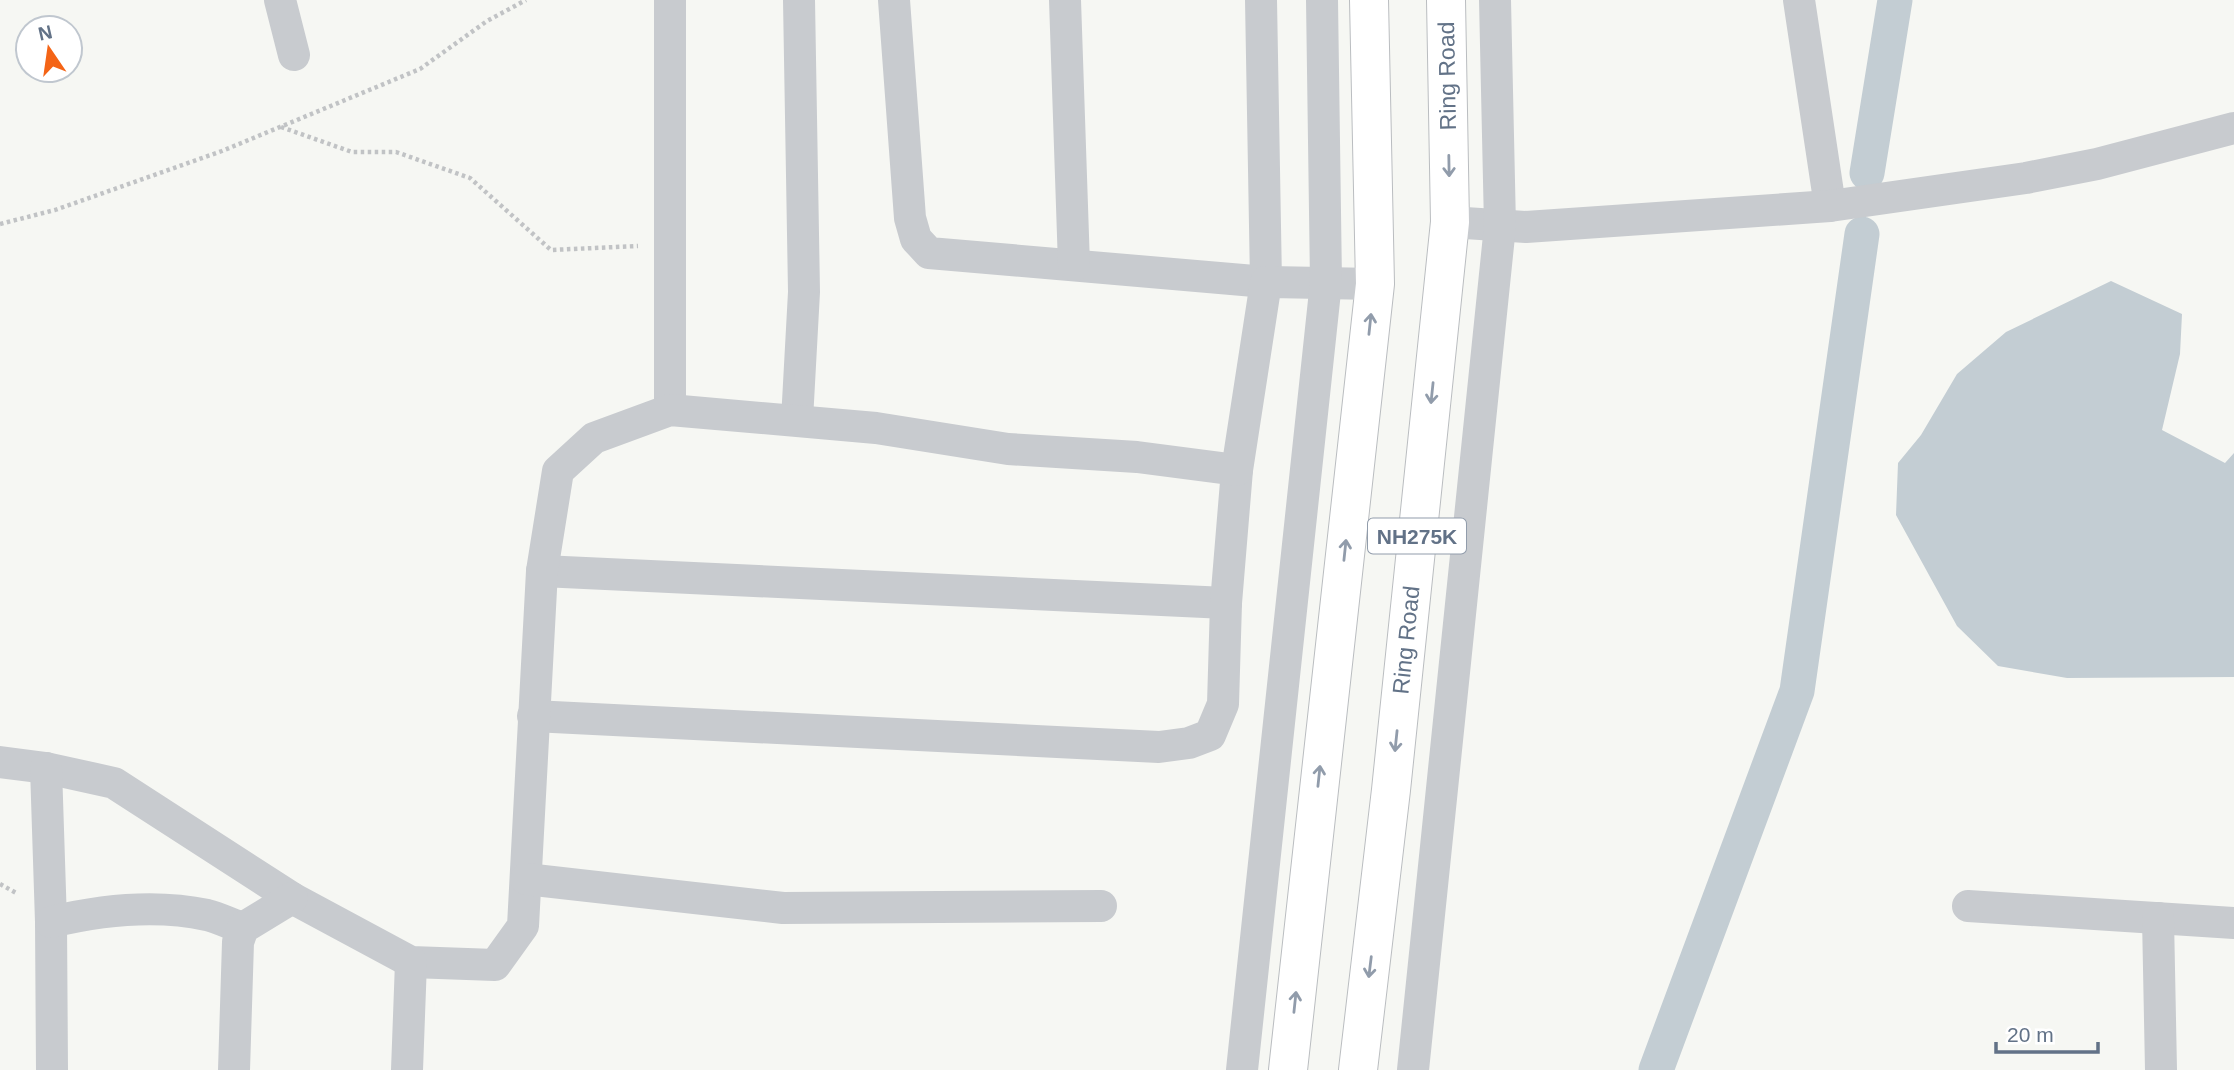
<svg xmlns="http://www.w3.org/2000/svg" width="2234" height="1070" font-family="Arial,sans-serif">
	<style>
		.water { fill: #c3cdd3 }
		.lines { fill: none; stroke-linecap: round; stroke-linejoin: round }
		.canal { stroke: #c3cdd3; stroke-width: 35 }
		.highway-casing { stroke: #babdc0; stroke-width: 40 }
		.path { stroke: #c1c3c5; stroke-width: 4.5; stroke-dasharray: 3.5 3.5; stroke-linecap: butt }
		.minor { stroke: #c8cbcf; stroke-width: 32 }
		.highway { stroke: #fff; stroke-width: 38 }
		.oneway { stroke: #919cab }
		.labels { text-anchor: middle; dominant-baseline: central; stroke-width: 7; stroke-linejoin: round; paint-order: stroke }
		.shield { fill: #fff; stroke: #919cab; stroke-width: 2 }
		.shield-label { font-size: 21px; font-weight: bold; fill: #627287 }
		.street-label { font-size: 23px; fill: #627287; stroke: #fff }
	</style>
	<rect width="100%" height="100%" fill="#f6f7f3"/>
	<!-- water -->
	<path class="water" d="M2111,281L2182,314L2180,354L2162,430L2225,463L2234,453V677L2067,678L1998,666L1957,626L1896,515L1898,463L1921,435L1957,374L2006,332Z"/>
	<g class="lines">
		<!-- canal -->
		<g class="canal">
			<path d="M1867,173L1895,0"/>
			<path d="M1656,1070L1797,691L1862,234"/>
		</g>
		<defs>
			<g id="highway">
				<path d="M1288,1070L1375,284L1369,0"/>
				<path d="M1358,1070L1391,790L1450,222L1446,0"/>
			</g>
		</defs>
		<!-- highway casing -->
		<use href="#highway" class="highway-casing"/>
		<!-- path -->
		<g class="path">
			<path d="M281,127L352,152H396L470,178L551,250L638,246"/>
			<path d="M0,224L55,210L222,151L420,69L487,21L526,0"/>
			<path d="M0,884L18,894"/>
		</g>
		<!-- minor -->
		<g class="minor">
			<path d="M280,0L294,55"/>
			<path d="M894,0L910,218L916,239L929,253L1266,282L1261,0"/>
			<path d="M1065,0L1074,265"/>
			<path d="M1799,0L1830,206"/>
			<path d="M1450,222L1526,227L1830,206L2026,178L2097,164L2234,128"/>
			<path d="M670,410V0"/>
			<path d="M797,420L804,292L799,0"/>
			<path d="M542,571L1226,603"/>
			<path d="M533,716L1159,747L1189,743L1210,735L1223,704L1226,603L1237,470"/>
			<path d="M0,762L46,768L114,783L292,898L411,962L495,965L523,926L542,571L558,471L594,438L670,410L876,428L1008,449L1137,457L1237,470L1266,282L1375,284"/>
			<path d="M46,768L51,922L52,1070"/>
			<path d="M526,879L783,908L1101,906"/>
			<path d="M1968,906L2234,923"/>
			<path d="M2158,918L2161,1070"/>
			<path d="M51,922C101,910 156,904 207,915C219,918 231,924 243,928"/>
			<path d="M234,1070L238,942L243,928L292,898"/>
			<path d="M407,1070L411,962"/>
			<path d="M1242,1070L1326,282L1322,0"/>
			<path d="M1413,1070L1500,226L1495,0"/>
		</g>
		<!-- highway -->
		<use href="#highway" class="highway"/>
	</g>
	<!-- one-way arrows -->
	<defs><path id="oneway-shaft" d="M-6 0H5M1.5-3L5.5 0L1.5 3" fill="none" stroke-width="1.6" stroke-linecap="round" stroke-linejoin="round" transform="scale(1.75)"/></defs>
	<g class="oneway">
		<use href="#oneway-shaft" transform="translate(1449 166) rotate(89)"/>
		<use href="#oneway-shaft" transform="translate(1370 324) rotate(-84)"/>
		<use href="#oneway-shaft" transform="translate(1432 393) rotate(96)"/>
		<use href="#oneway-shaft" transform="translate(1345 550) rotate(-84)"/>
		<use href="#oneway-shaft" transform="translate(1396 741) rotate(96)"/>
		<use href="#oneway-shaft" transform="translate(1319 776) rotate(-84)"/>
		<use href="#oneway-shaft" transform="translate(1370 967) rotate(97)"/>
		<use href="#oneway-shaft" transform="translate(1295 1002) rotate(-84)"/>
	</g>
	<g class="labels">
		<!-- shield labels -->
		<rect class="shield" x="1368" y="518.5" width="98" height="35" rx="5"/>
		<g class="shield-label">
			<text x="1417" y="536">NH275K</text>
		</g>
		<!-- street labels -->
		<g class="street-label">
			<text transform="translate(1447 76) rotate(-91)">Ring Road</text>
			<text transform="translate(1406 640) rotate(-84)">Ring Road</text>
		</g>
	</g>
	<!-- north arrow -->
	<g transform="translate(49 49) rotate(347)"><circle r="33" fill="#ffffff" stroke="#c0c7cf" stroke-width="2"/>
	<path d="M0-5L12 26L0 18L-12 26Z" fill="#f46416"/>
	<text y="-10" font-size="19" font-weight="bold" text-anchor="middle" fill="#627287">N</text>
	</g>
	<!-- scale -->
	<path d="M1996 1042v10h102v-10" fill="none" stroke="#627287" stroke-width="3.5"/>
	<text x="2007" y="1042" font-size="21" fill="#627287" stroke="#ffffff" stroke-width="5" paint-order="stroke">20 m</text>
</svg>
